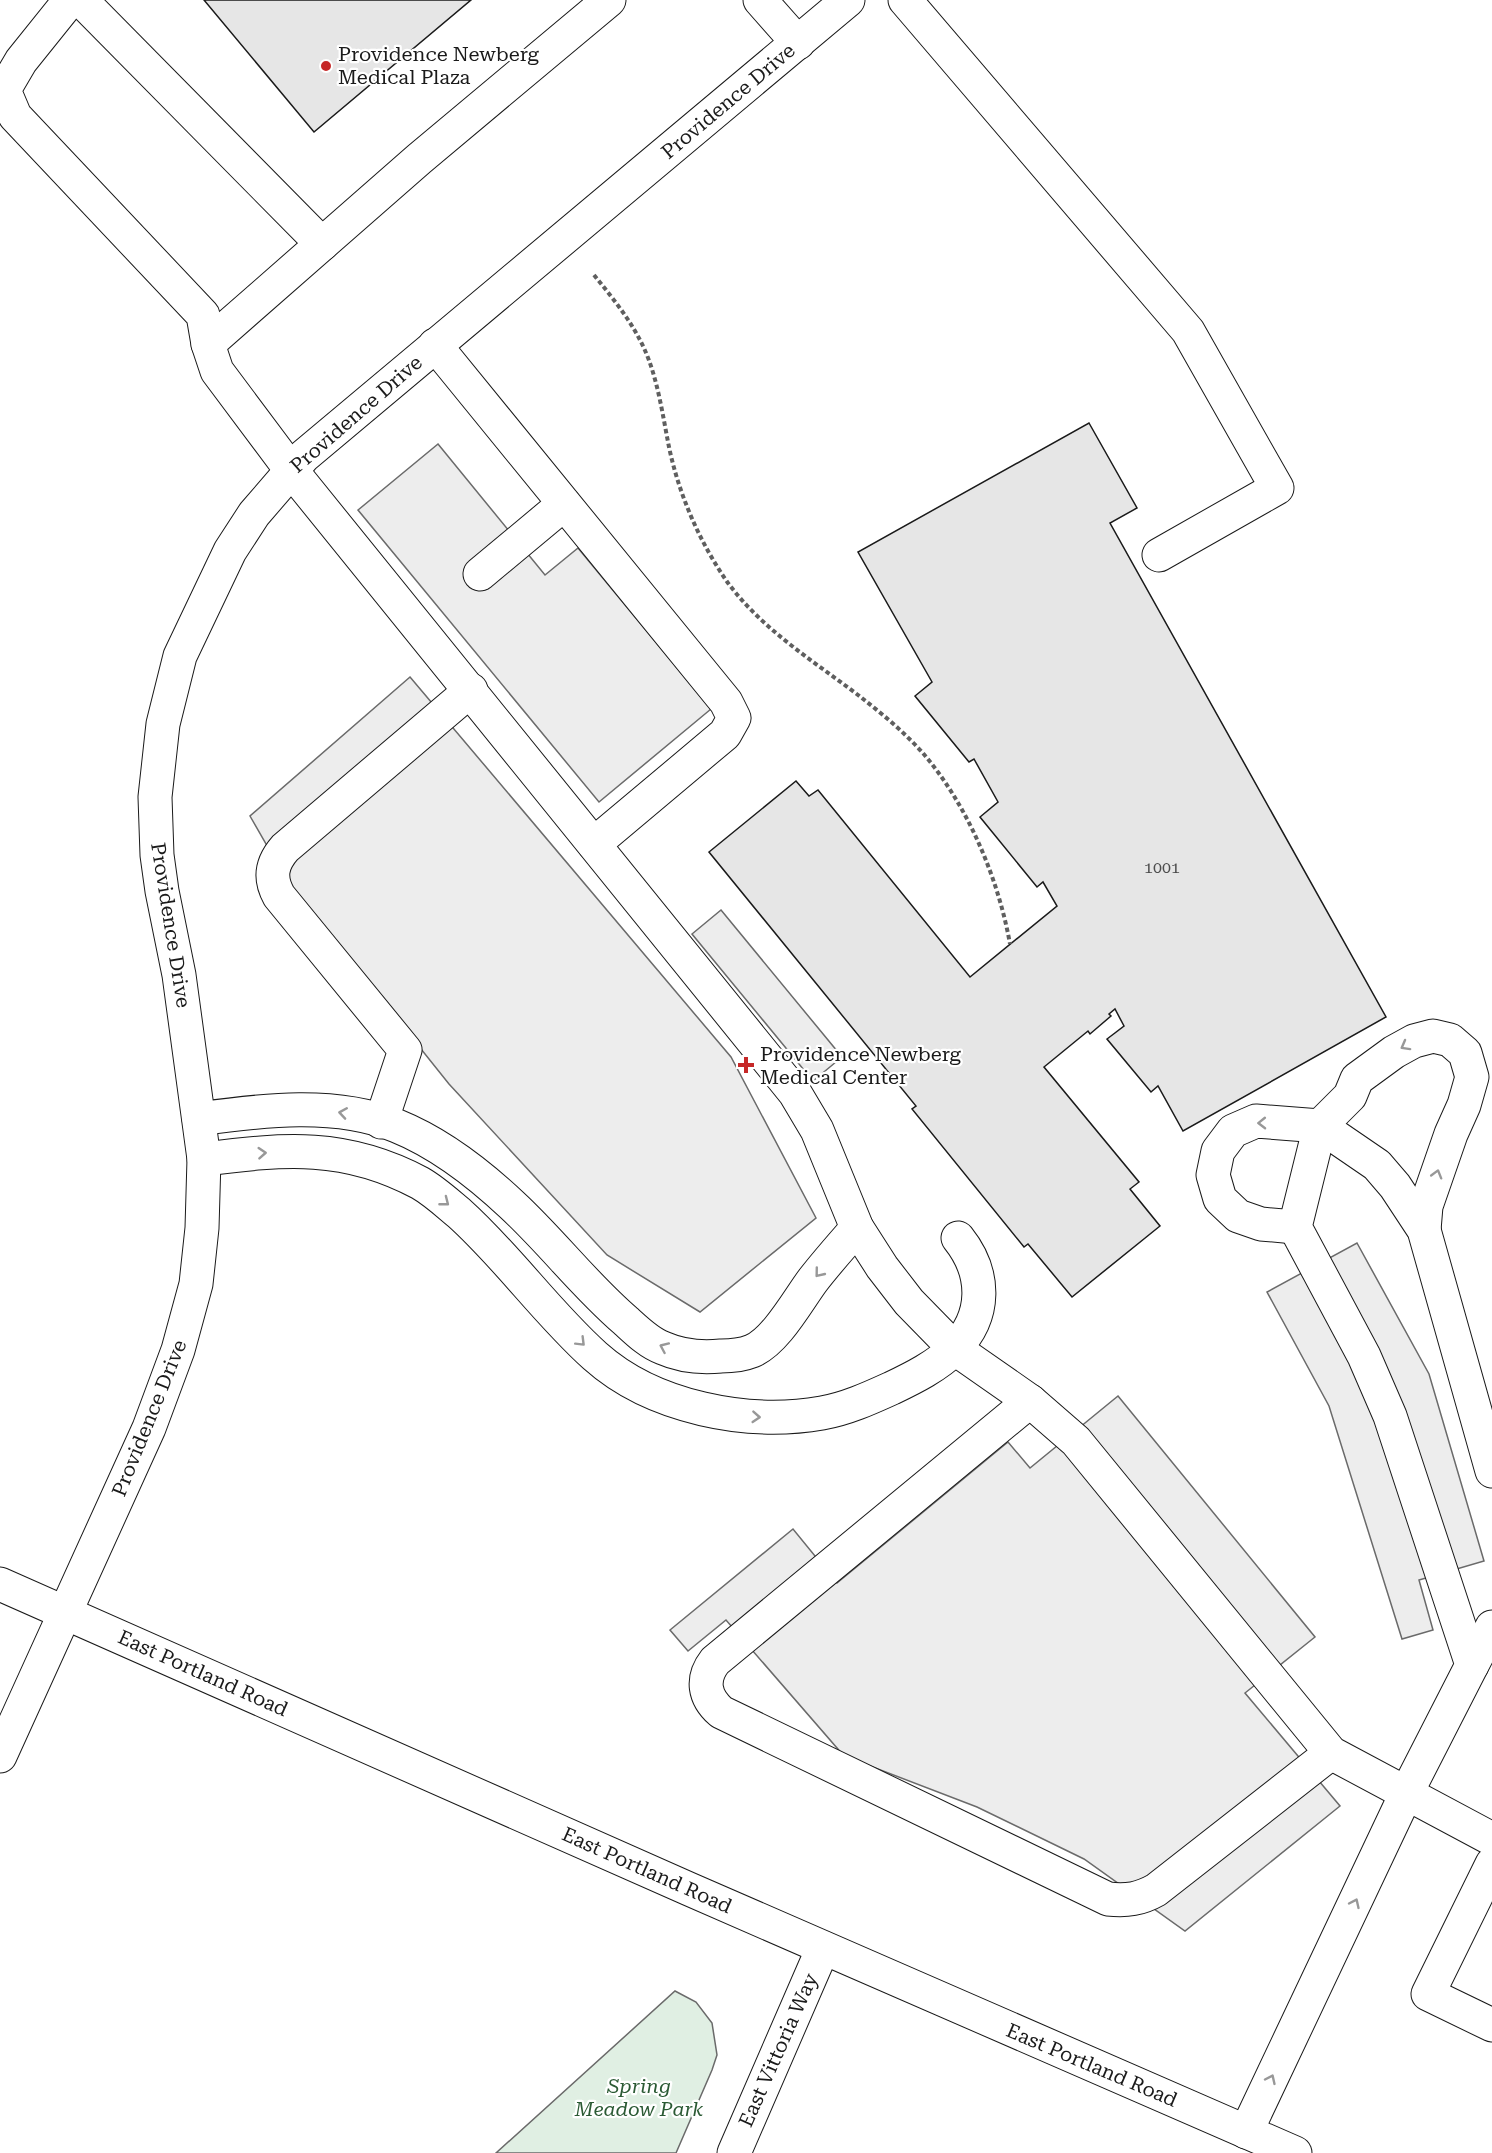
<svg xmlns="http://www.w3.org/2000/svg" width="1492" height="2153" font-family="'Roboto Serif',serif">
	<style>
		.green { fill: #e0efe3; stroke: #6a6a6a; stroke-width: 1.5 }
		.parking { fill: #ededed; stroke: #6a6a6a; stroke-width: 1.5 }
		.building { fill: #e6e6e6; stroke: #1a1a1a; stroke-width: 1.5 }
		.lines { fill: none; stroke-linecap: round; stroke-linejoin: round }
		.minor-casing { stroke: #1a1a1a; stroke-width: 35 }
		.highway-casing { stroke: #1a1a1a; stroke-width: 35 }
		.path { stroke: #5f5f5f; stroke-width: 4; stroke-dasharray: 4.5 3; stroke-linecap: butt }
		.minor { stroke: #fff; stroke-width: 33 }
		.highway { stroke: #fff; stroke-width: 33 }
		.oneway { stroke: #989898 }
		.poi-dot { fill: #c62828; stroke: #fff; stroke-width: 2 }
		.labels { text-anchor: middle; dominant-baseline: central; stroke-width: 4.5; stroke-linejoin: round; paint-order: stroke }
		.number-label { font-size: 16px; fill: #4d4d4d }
		.poi-label { font-size: 20px; fill: #1a1a1a; stroke: #fff; text-anchor: start }
		.street-label { font-size: 20px; fill: #1a1a1a; stroke: #fff }
		.park-label { font-size: 20px; font-style: italic; fill: #2b5a34; stroke: #fff }
	</style>
	<rect width="100%" height="100%" fill="#fff"/>
	<!-- green -->
	<path class="green" d="M675,1991L696,2002L712,2023L717,2055L712,2070L676,2153H496Z"/>
	<!-- parking -->
	<g class="parking">
		<path d="M438,444L545,575L578,548L711,709L599,802L358,510Z"/>
		<path d="M410,677L731,1057L816,1218L700,1312L607,1255L449,1084L289,884L250,816Z"/>
		<path d="M721,910L842,1057L813,1081L692,934Z"/>
		<path d="M1357,1243L1429,1374L1484,1561L1419,1580L1433,1630L1402,1639L1329,1406L1267,1292Z"/>
		<path d="M1118,1396L1315,1637L1245,1693L1340,1806L1185,1931L1084,1859L977,1807L844,1756L726,1620L688,1651L670,1630L793,1529L837,1583L1008,1442L1030,1468Z"/>
	</g>
	<!-- building -->
	<g class="building">
		<path d="M204,0H471L314,132Z"/>
		<path d="M1089,423L1137,508L1110,523L1386,1017L1183,1131L1158,1086L1151,1092L1107,1039L1124,1026L1115,1009L1109,1014L1111,1016L1090,1034L1088,1031L1044,1067L1139,1182L1130,1189L1160,1226L1072,1297L1028,1244L1024,1247L912,1109L916,1106L709,852L796,781L809,796L818,790L970,977L1057,906L1043,882L1037,887L980,817L998,802L974,759L969,762L915,696L932,682L858,552Z"/>
	</g>
	<g class="lines">
		<defs>
			<g id="minor">
				<path d="M70,0L21,61L4,90L15,116L203,315L208,344L217,371L291,470L795,1093L817,1130L857,1228L882,1267L909,1302L954,1348L1030,1401L1076,1441L1331,1753L1492,1839"/>
				<path d="M81,0L322,244"/>
				<path d="M760,0L798,43"/>
				<path d="M905,0L1188,331L1277,488L1159,555"/>
				<path d="M208,344L419,159L609,0"/>
				<path d="M435,345L726,702L734,718L725,734L594,844"/>
				<path d="M480,574L564,504"/>
				<path d="M199,1119C263,1110 336,1101 397,1126C439,1143 479,1174 512,1205C552,1242 585,1286 626,1321C637,1331 649,1343 663,1348C681,1356 701,1358 721,1356C731,1356 742,1355 752,1351C776,1341 798,1300 813,1280C827,1262 842,1245 857,1228"/>
				<path d="M381,1122L405,1050L279,896C269,878 271,864 285,848L471,690"/>
				<path d="M204,1159C285,1149 345,1143 420,1183C434,1191 447,1203 459,1213C508,1257 546,1312 595,1356C653,1408 748,1426 822,1413C846,1409 870,1398 892,1388C913,1378 937,1366 954,1349C987,1316 986,1273 958,1238"/>
				<path d="M1295,1227L1261,1224L1238,1216L1220,1199L1213,1175L1218,1151L1233,1131L1256,1121L1320,1126L1377,1165L1395,1186L1424,1230L1492,1471"/>
				<path d="M1030,1401L715,1661C701,1679 704,1697 721,1712L1108,1899C1127,1901 1140,1899 1156,1890L1331,1753"/>
				<path d="M1472,1665L1492,1627"/>
				<path d="M0,1756L149,1428L178,1350L196,1284L202,1228L204,1159L179,975L162,891L157,855L155,797L163,724L180,656L230,551L254,514L304,456L848,0"/>
				<path d="M1492,1864L1428,1994L1492,2025"/>
				<path d="M1246,2132L1406,1794L1472,1665L1390,1416L1364,1356L1295,1227L1320,1126L1350,1096L1357,1079L1394,1052L1414,1041L1433,1036L1450,1040L1465,1053L1472,1077L1464,1105L1451,1134L1426,1206L1424,1230"/>
				<path d="M734,2153L823,1948"/>
			</g>
			<path id="highway" d="M0,1584L689,1889L1295,2153"/>
		</defs>
		<!-- minor casing -->
		<use href="#minor" class="minor-casing"/>
		<!-- highway casing -->
		<use href="#highway" class="highway-casing"/>
		<!-- path -->
		<path class="path" d="M594,275C611,296 629,318 641,342C657,373 662,412 669,447C679,495 700,543 728,583C763,630 812,660 858,695C880,712 903,731 922,752C967,804 998,877 1010,944"/>
		<!-- minor -->
		<use href="#minor" class="minor"/>
		<!-- highway -->
		<use href="#highway" class="highway"/>
	</g>
	<!-- one-way arrows -->
	<defs><path id="oneway-chevron" d="M-2-3.5L2.5 0L-2 3.5" fill="none" stroke-width="1.6" stroke-linecap="round" stroke-linejoin="round" transform="scale(1.5)"/></defs>
	<g class="oneway">
		<use href="#oneway-chevron" transform="translate(1405 1046) rotate(151)"/>
		<use href="#oneway-chevron" transform="translate(343 1113) rotate(-171)"/>
		<use href="#oneway-chevron" transform="translate(1262 1123) rotate(179)"/>
		<use href="#oneway-chevron" transform="translate(262 1153) rotate(-4)"/>
		<use href="#oneway-chevron" transform="translate(1437 1174) rotate(-74)"/>
		<use href="#oneway-chevron" transform="translate(445 1202) rotate(38)"/>
		<use href="#oneway-chevron" transform="translate(819 1273) rotate(129)"/>
		<use href="#oneway-chevron" transform="translate(581 1342) rotate(45)"/>
		<use href="#oneway-chevron" transform="translate(664 1347) rotate(-156)"/>
		<use href="#oneway-chevron" transform="translate(756 1417) rotate(4)"/>
		<use href="#oneway-chevron" transform="translate(1355 1903) rotate(-65)"/>
		<use href="#oneway-chevron" transform="translate(1271 2079) rotate(-65)"/>
	</g>
	<!-- markers -->
	<g class="poi-dot">
		<circle cx="326" cy="66" r="6"/>
		<path d="M743 1056h6v6h6v6h-6v6h-6v-6h-6v-6h6z"/>
	</g>
	<g class="labels">
		<!-- number labels -->
		<g class="number-label">
			<text x="1162" y="867">1001</text>
		</g>
		<!-- poi labels -->
		<g class="poi-label">
			<text x="338" y="54">Providence Newberg<tspan x="338" dy="23">Medical Plaza</tspan></text>
			<text x="760" y="1054">Providence Newberg<tspan x="760" dy="23">Medical Center</tspan></text>
		</g>
		<!-- street labels -->
		<g class="street-label">
			<text transform="translate(728 101) rotate(-40)">Providence Drive</text>
			<text transform="translate(356 414) rotate(-41)">Providence Drive</text>
			<text transform="translate(171 925) rotate(81)">Providence Drive</text>
			<text transform="translate(149 1418) rotate(-68)">Providence Drive</text>
			<text transform="translate(203 1673) rotate(24)">East Portland Road</text>
			<text transform="translate(647 1870) rotate(24)">East Portland Road</text>
			<text transform="translate(778 2050) rotate(-66)">East Vittoria Way</text>
			<text transform="translate(1092 2065) rotate(23)">East Portland Road</text>
		</g>
		<!-- park labels -->
		<g class="park-label">
			<text x="639" y="2086">Spring<tspan x="639" dy="23">Meadow Park</tspan></text>
		</g>
	</g>
</svg>
